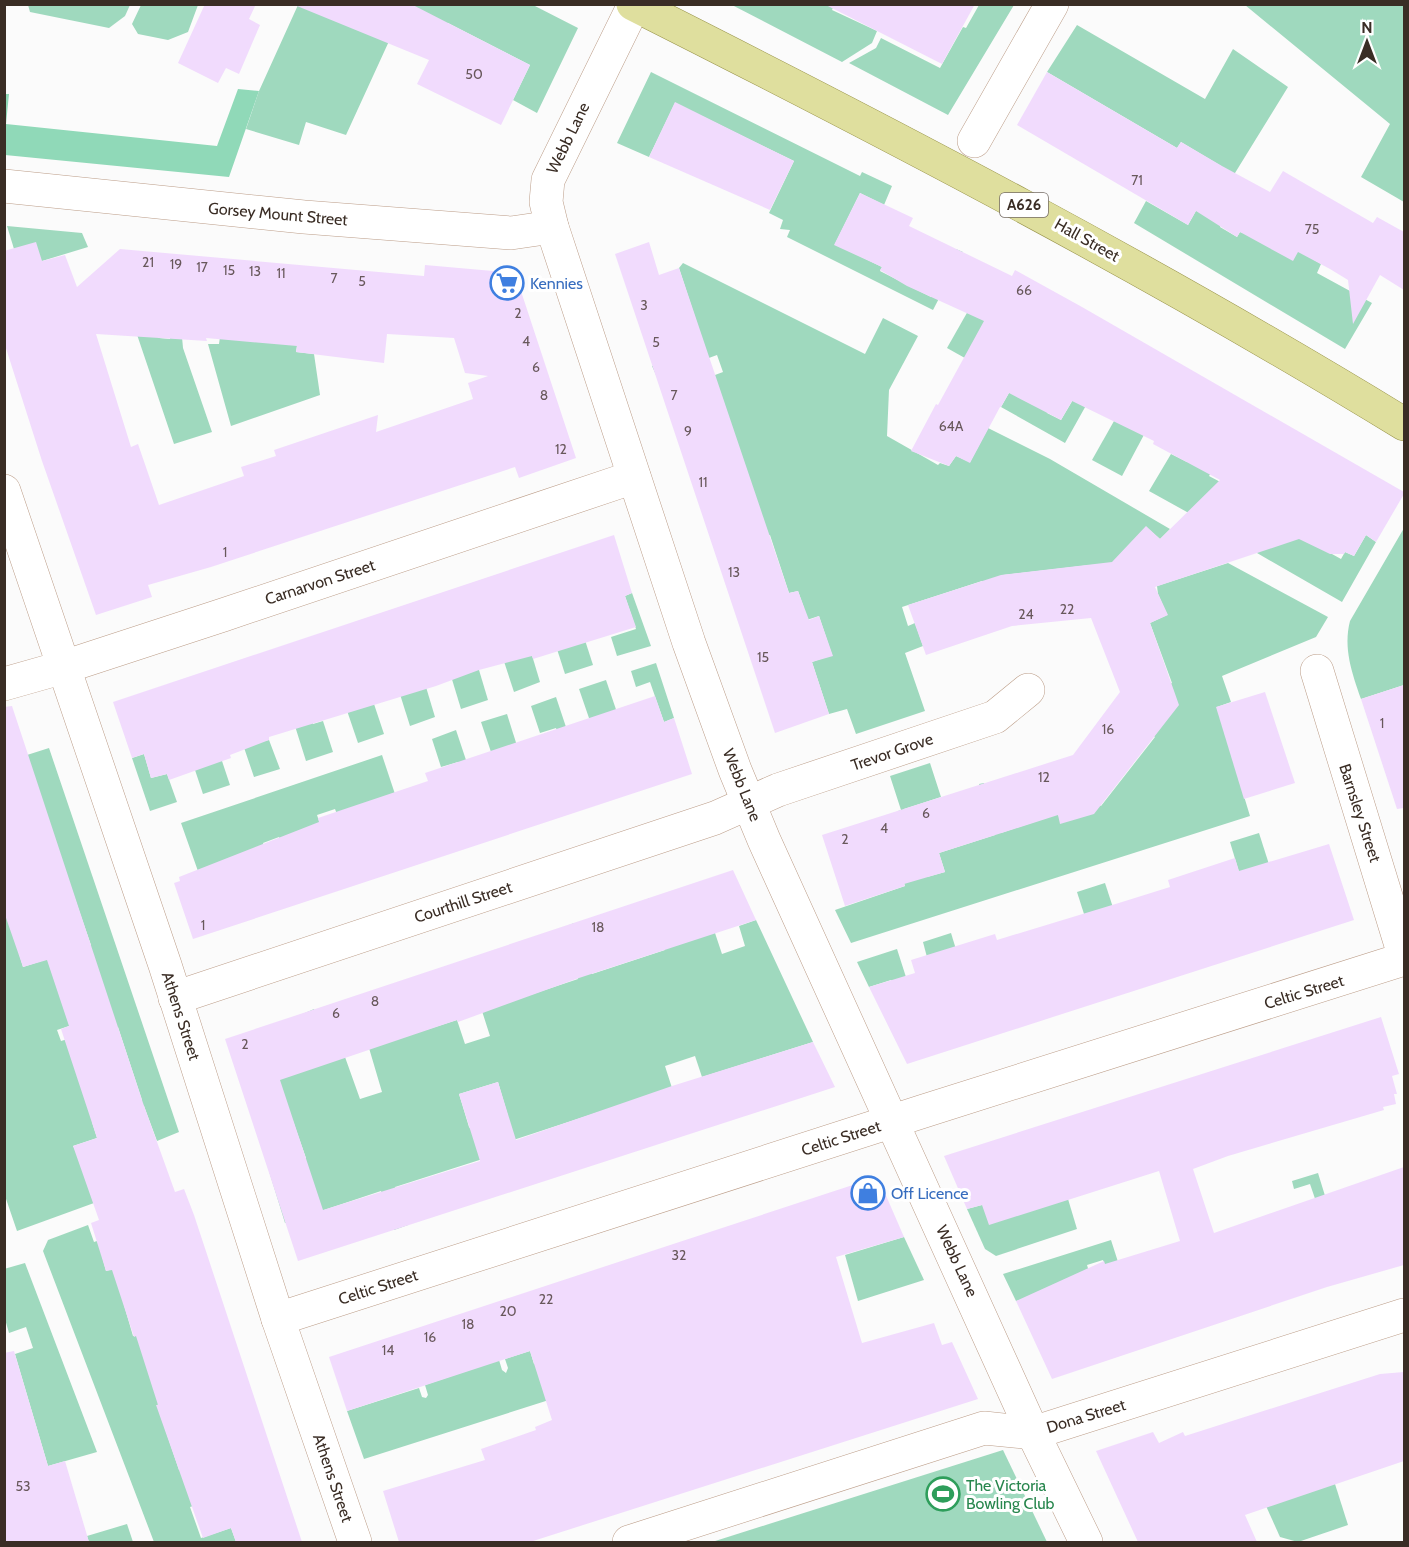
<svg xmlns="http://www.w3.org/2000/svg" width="1409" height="1547" font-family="Cabin,sans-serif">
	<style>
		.green { fill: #9fd9be; fill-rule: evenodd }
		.forest { fill: #90d9b8 }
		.building { fill: #f1dbfd; fill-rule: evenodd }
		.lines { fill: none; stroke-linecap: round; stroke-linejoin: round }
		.minor-casing { stroke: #bc9d88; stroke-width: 34 }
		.major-casing { stroke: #979249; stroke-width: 34 }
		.minor { stroke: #fff; stroke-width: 33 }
		.major { stroke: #dfdf9e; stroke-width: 33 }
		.labels { text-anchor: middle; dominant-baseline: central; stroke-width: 6; stroke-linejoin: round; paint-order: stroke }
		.number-label { font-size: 14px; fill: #68585b }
		.shield { fill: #fff; stroke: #756c66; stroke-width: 1.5 }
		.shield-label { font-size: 15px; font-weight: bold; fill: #3a2d25 }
		.street-label { font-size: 16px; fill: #3a2d25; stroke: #fff }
		.shop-label { font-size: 16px; fill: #366cbe; stroke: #fff; text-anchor: start }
		.leisure-label { font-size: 16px; fill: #27864d; stroke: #fff; text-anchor: start }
	</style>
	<rect width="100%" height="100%" fill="#fbfbfb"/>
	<!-- green -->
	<g class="green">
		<path d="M28,5V4L130,5L125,16L109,28L30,12Z"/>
		<path d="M141,5V4L198,5L188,32L168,40L138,34L132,24Z"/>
		<path d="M298,5H533L578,28L537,113L513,100L530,65L448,23L390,39L346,135L306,122L299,145L246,129L259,91Z"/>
		<path d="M732,5H834L832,10L877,31L872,43L842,62Z"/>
		<path d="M979,5H1014L948,115L849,63L876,48L881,38L940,68L963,27L966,28Z"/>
		<path d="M1245,5H1404V202L1361,177L1390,124Z"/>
		<path d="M1077,25L1205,99L1233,49L1288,87L1235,173L1220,227L1237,237L1240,232L1299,251L1321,264L1317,273L1372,303L1345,349L1134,223L1146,201L1188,225L1221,166L1181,142L1177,148L1047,72Z"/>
		<path d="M651,72L860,176L862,172L892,186L884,205L860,193L835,244L882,267L880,271L931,297L956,249L963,252L933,310L787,237L790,230L780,229L783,220L769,213L794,161L675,103L649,157L617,143Z"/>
		<path d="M7,226L82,233L88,247L42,261L14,249Z"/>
		<path d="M683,263L865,354L883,318L918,336L889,390L887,436L938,465L940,463L949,466L956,456L970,462L988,428L1050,459L1170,529L1160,539L1146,527L1137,564L1090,565L1003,575L1008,623L997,625L982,581L902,607L908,626L915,623L923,646L905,653L925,711L856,734L847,709L829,714L812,662L832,655L819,616L745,640L804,608L798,591L789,593L770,535L716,553L715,375L723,372L717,355L657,377L652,366L704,345L679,268Z"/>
		<path d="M129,311L159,338L170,339L173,314L182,337L183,348L212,432L174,444Z"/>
		<path d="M968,311L999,329L997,376L947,348Z"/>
		<path d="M300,326L296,352L314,354L320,395L231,426L208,344H219L220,337Z"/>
		<path d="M1034,349L1047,413L1061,420L1074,398L1098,384L1065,443L1001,407Z"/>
		<path d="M1154,416L1122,476L1092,460L1114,421Z"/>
		<path d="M1171,454L1187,462L1221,454L1209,476L1226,485L1205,522L1149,491Z"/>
		<path d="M1274,522L1341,559L1345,552L1354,556L1366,535L1376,542L1342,602L1257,553Z"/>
		<path d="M1404,528V685L1361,699C1352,673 1343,648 1350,621Z"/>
		<path d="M1228,563L1328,617L1316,637L1222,676L1231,702L1217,707L1250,816L851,943L835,910L905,886L899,866L914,860L898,811L901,810L890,776L930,763L941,797L904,809L927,877L945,872L939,853L995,835L979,784L984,783L1001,833L1058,814L1061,823L1083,793L1101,806L1155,737L1122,711L1154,690L1172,683L1150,623L1167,615L1158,594L1157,586Z"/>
		<path d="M632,593L651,646L617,656L611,637L636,629L625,596Z"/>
		<path d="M548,621L583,634L593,665L565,674Z"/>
		<path d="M496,637L531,652L540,682L514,692Z"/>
		<path d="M444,653L479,670L488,700L461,709Z"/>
		<path d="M656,663L674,718L664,722L650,682L636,687L631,671Z"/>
		<path d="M393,672L426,687L435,717L410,726Z"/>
		<path d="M606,680L625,736L589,718L579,689Z"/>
		<path d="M340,690L374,704L384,734L358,743Z"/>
		<path d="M556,697L574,751L565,754L556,728L540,733L531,706Z"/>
		<path d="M289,707L310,716L313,724L323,721L333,752L306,761Z"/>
		<path d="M507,714L524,768L491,752L481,722Z"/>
		<path d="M236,724L259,742L269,740L280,769L254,777Z"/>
		<path d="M456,730L474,784L466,786L458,762L441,767L432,739Z"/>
		<path d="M185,740L220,755L230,785L203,794Z"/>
		<path d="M49,748L179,1132L157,1141L144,1106L92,1122L97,1138L73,1146L105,1199L17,1231L4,1193L5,886L27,755ZM66,873L91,945L23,967L18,950ZM117,1024L61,1041L57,1030L69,1026ZM118,1027L142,1100L90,1117Z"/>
		<path d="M144,754L151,778L167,774L177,802L150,811L132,758Z"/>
		<path d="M382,755L400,809L342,828L335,809L317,815L323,833L283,847L279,837L263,843L266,852L199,874L181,823Z"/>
		<path d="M1259,833L1275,883L1239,872L1230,842Z"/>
		<path d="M1105,883L1121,932L1084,914L1077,892Z"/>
		<path d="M648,898L715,933L722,954L745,946L739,926L756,920L813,1042L702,1077L695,1056L665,1066L672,1088L507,1142L508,1116L498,1082L459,1094L469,1127L492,1156L395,1187L408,1225L394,1230L381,1191L285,1223L269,1171L306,1158L293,1121L243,1091L305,1013L314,1009L332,1061L345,1057L360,1099L382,1092L369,1048L457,1020L465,1044L490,1036L482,1011L578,979L560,929L574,923L592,974L665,950Z"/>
		<path d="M951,933L966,982L928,961L923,942Z"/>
		<path d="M897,949L913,999L891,980L869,987L857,962Z"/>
		<path d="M1318,1173L1334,1225L1325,1228L1310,1184L1294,1189L1292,1181Z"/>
		<path d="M1068,1199L1077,1229L996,1256L985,1249L967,1209L982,1205Z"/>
		<path d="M88,1225L94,1242L132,1229L102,1256L106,1271L119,1267L124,1305L133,1336L165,1327L187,1395L157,1405L179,1470L185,1469L221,1497L190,1507L201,1538L231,1528L236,1542H154L43,1251L48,1240Z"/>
		<path d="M904,1237L924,1280L858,1301L845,1255Z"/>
		<path d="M1111,1240L1127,1290L1114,1293L1103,1260L1087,1265L1092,1282L1016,1301L1003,1274Z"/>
		<path d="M25,1263L97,1452L48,1466L15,1354L33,1348L26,1327L9,1333L5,1319L4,1269Z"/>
		<path d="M530,1351L534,1364L547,1360L593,1386L364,1459L347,1411L419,1388L422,1397L426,1398L428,1395L425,1385L499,1360L502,1370L506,1373L508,1368L505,1359Z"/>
		<path d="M1003,1450L1047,1542H712Z"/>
		<path d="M1253,1477L1335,1484L1348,1525L1298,1542L1280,1537Z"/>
		<path d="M127,1524L133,1542H89L87,1536Z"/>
	</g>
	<!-- forest -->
	<path class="forest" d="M238,89L259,91L229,177L5,155V94H9L6,124L217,146Z"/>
	<!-- building -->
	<g class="building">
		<path d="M205,4H256L249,19L260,25L239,74L226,68L218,83L178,63Z"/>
		<path d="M297,4H411L530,65L501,125L417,84L429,60L297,6Z"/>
		<path d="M824,4H975L942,64Z"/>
		<path d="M1047,72L1177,148L1181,142L1222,166L1270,192L1283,171L1373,223L1377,217L1404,232V290L1380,275L1353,324L1348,280L1330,269L1298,252L1293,261L1240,232L1237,237L1196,211L1188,225L1017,125Z"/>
		<path d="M675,102L794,161L770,210L649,157Z"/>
		<path d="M860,193L913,218L909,226L1012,276L1015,270L1082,307L1404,492V494L1376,542L1366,535L1354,556L1345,552L1344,554H1330L1299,539L1155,587L1168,615L1150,623L1179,705L1094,814L1060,824L1058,815L939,853L945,872L904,884L905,886L845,906L822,835L1073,755L1120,692L1091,618L1012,626L926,655L908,605L1001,575L1112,562L1146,526L1160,539L1220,480L1153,444L1154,441L1072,401L1061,420L1009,393L1001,407H1000L970,463L956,456L949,466L911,451L936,404L938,405L984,321L907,286L880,270L882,267L834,245Z"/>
		<path d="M36,242L42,261L65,255L77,287L120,249L424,276L425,265L515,273L576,458L519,478L515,467L211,567L148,585L152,597L96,615L42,461L4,342V251ZM96,334L207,341L206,338L297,346L296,352L384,363L387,334L454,338L465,373L488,376L468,383L473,399L376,432L378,415L274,450L276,456L241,467L244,476L159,505L138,444L131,447Z"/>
		<path d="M649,242L659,275L679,268L789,593L798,591L809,620L819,616L833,656L812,662L829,714L775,733L615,254Z"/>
		<path d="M614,535L632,593L625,596L636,627L533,659L532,656L479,670L436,686L269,737V740L230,755L231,758L169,780L167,774L151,778L144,754L132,758L113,702Z"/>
		<path d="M1404,685V808L1397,809L1361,699Z"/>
		<path d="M1265,692L1295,783L1244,799L1216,707Z"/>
		<path d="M655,696L664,722L674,718L692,774L193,939L174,883L180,881L179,877L319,822L318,818L428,781L425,773Z"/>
		<path d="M12,706L143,1103L175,1192L184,1189L194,1215L302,1542H236L231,1528L203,1538L156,1405H158L136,1336L134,1337L112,1270L106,1271L91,1223L99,1220L73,1146L97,1138L61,1029L69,1026L47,960L23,967L4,912V707Z"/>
		<path d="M1329,844L1354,920L907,1064L869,987L915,973L911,960L995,934L997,940L1122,902L1170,887L1168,880L1235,858L1239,871Z"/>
		<path d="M733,870L756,920L579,978L458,1022L457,1020L280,1080L323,1210L480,1161L459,1094L498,1082L516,1140L672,1086L813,1042L835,1087L298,1261L225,1039Z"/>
		<path d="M1381,1017L1399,1074L1392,1076L1397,1094H1394L1396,1104L1383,1107L1384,1110L1228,1156L1193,1169L1214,1233L1404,1167V1265L1327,1287L1052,1379L1016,1301L1104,1261L1105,1264L1180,1241L1159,1171L989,1225L982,1205L967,1209L944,1156Z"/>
		<path d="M868,1180L881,1184L904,1237L836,1257L862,1343L934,1323L942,1345L952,1342L978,1399L530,1542H399L383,1491L485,1460L481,1449L536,1430L535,1427L552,1420L530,1351L347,1411L329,1357Z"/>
		<path d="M14,1351L48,1466L65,1461L89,1542H4V1353Z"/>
		<path d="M1404,1372V1461L1245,1515L1257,1542H1138L1096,1451L1153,1432L1159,1443L1183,1432L1185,1436L1380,1374Z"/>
	</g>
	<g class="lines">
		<defs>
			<g id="minor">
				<path d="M634,5L548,180L546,202L552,227L689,643L735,770L764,840L1033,1433L1086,1542"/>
				<path d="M974,141L1052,4"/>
				<path d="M4,186L304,217L511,233L552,227"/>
				<path d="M4,491L165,965L278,1319L355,1542"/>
				<path d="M1317,671L1404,955"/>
				<path d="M4,684L64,667L223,615L634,477"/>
				<path d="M175,998L715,818L778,790L995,717L1028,690"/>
				<path d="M278,1319L924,1111L1404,959"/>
				<path d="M629,1542L984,1428L1033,1433L1404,1315"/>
			</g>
			<path id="major" d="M633,4C895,136 1154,271 1404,424"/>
		</defs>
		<!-- minor casing -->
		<use href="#minor" class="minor-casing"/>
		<!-- major casing -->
		<use href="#major" class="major-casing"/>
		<!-- minor -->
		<use href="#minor" class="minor"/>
		<!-- major -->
		<use href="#major" class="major"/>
	</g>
	<!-- icons -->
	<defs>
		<symbol id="supermarket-ring" viewBox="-11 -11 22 22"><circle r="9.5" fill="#fff" stroke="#3f7fe0" stroke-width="1.5"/><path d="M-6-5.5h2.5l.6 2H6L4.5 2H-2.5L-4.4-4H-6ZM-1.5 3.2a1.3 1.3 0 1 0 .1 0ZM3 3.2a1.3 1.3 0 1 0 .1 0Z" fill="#3f7fe0"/></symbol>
		<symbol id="shop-ring" viewBox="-11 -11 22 22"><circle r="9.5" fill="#fff" stroke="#3f7fe0" stroke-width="1.5"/><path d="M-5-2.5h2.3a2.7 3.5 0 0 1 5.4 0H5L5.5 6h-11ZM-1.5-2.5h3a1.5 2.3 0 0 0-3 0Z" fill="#3f7fe0"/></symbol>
		<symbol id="stadium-ring" viewBox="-11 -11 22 22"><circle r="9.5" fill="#fff" stroke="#2e9e5b" stroke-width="1.5"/><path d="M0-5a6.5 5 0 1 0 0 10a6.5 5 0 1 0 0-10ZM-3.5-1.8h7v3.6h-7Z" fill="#2e9e5b"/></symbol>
	</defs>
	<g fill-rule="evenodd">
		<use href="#supermarket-ring" x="488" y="264" width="38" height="38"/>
		<use href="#shop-ring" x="849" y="1174" width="38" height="38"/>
		<use href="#stadium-ring" x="924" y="1475" width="38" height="38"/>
	</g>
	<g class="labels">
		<!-- number labels -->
		<g class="number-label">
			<text x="474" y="74">50</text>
			<text x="1137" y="180">71</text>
			<text x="1312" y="229">75</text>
			<text x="148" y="262">21</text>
			<text x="176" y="264">19</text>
			<text x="202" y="267">17</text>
			<text x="229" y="270">15</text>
			<text x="255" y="271">13</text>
			<text x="281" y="273">11</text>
			<text x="334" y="278">7</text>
			<text x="362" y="281">5</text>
			<text x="1024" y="290">66</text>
			<text x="644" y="305">3</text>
			<text x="518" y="313">2</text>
			<text x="526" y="341">4</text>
			<text x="656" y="342">5</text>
			<text x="536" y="367">6</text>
			<text x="544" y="395">8</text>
			<text x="674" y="395">7</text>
			<text x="951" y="426">64A</text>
			<text x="688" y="431">9</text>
			<text x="561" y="449">12</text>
			<text x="703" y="482">11</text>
			<text x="225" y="552">1</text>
			<text x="734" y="572">13</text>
			<text x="1067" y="609">22</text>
			<text x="1026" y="614">24</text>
			<text x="763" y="657">15</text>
			<text x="1382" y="723">1</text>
			<text x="1108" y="729">16</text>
			<text x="1044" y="777">12</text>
			<text x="926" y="813">6</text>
			<text x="884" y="828">4</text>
			<text x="845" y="839">2</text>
			<text x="203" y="925">1</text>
			<text x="598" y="927">18</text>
			<text x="375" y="1001">8</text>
			<text x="336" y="1013">6</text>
			<text x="245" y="1044">2</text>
			<text x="679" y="1255">32</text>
			<text x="546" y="1299">22</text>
			<text x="508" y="1311">20</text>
			<text x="468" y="1324">18</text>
			<text x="430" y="1337">16</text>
			<text x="388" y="1350">14</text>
			<text x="23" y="1486">53</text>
		</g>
		<!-- shield labels -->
		<rect class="shield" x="1000" y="193" width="48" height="24" rx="4.5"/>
		<g class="shield-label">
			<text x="1024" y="205">A626</text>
		</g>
		<!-- street labels -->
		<g class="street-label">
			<text transform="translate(568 138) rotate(-64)">Webb Lane</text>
			<text transform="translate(278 214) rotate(5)">Gorsey Mount Street</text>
			<text transform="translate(1087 240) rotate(29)">Hall Street</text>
			<text transform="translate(320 582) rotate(-18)">Carnarvon Street</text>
			<text transform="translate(892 752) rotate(-19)">Trevor Grove</text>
			<text transform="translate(742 785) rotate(68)">Webb Lane</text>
			<text transform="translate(1360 813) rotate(72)">Barnsley Street</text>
			<text transform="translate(463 902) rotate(-18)">Courthill Street</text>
			<text transform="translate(1304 992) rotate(-17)">Celtic Street</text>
			<text transform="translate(181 1016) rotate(72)">Athens Street</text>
			<text transform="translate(841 1138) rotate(-18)">Celtic Street</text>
			<text transform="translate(957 1261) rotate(65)">Webb Lane</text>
			<text transform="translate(378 1287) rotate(-18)">Celtic Street</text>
			<text transform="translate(1086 1416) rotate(-17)">Dona Street</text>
			<text transform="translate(333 1478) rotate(71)">Athens Street</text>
		</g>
		<!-- shop labels -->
		<g class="shop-label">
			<text x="530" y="283">Kennies</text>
			<text x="891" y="1193">Off Licence</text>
		</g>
		<!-- leisure labels -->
		<g class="leisure-label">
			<text x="966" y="1485">The Victoria<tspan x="966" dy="18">Bowling Club</tspan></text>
		</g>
	</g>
	<!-- border -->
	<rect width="1409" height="1547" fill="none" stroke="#3a2d25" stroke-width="12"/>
	<!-- north arrow -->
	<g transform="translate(1367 42)" stroke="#ffffff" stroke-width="4.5" paint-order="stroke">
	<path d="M0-4.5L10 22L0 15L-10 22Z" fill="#3a2d25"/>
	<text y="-9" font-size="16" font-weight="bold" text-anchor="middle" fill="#3a2d25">N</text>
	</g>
</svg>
